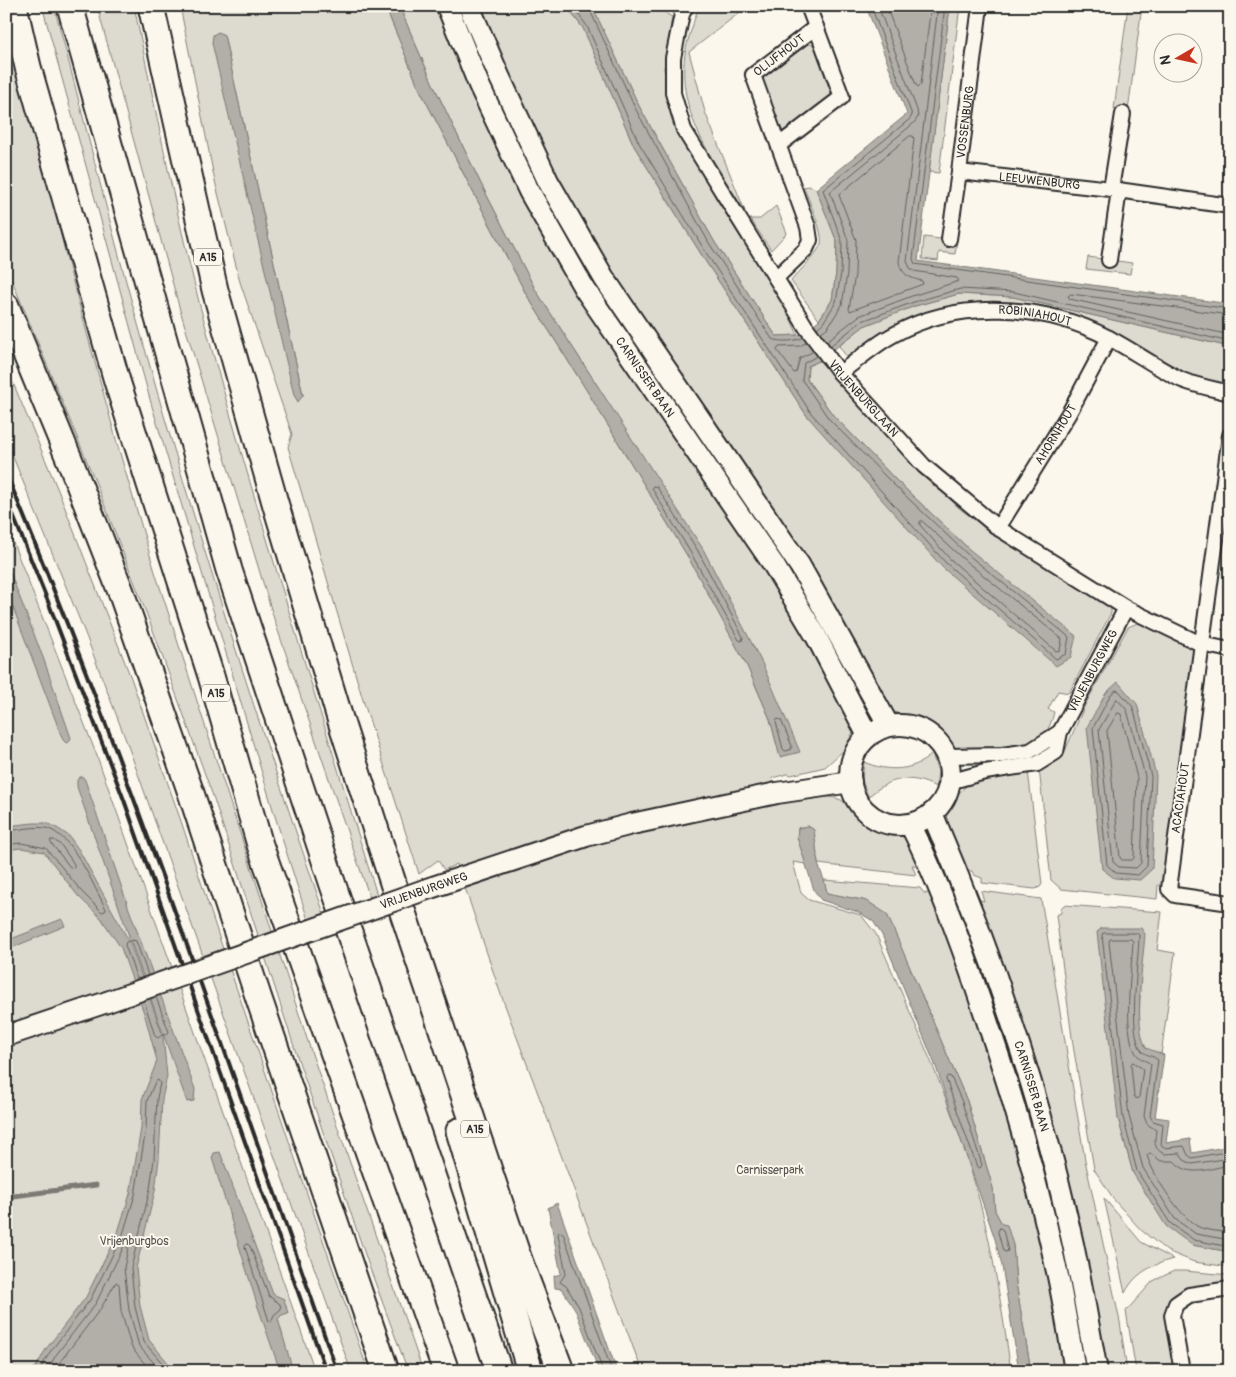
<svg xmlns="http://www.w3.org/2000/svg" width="1236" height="1377" font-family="Pangolin,sans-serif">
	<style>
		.green { fill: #dddad0; stroke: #84827e; fill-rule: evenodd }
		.water { fill: #b1afa7; stroke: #7b7a75 }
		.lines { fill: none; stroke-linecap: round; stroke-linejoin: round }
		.shore { stroke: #61605d; stroke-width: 1 }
		.stream { stroke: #7b7a75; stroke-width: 5 }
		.street-casing { stroke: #2b2b2b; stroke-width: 18 }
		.secondary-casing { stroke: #2b2b2b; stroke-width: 24 }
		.highway-casing { stroke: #2b2b2b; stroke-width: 29 }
		.street { stroke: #fbf7ec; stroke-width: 14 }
		.secondary { stroke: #fbf7ec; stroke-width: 20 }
		.highway { stroke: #fbf7ec; stroke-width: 25 }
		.tram { stroke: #2b2b2b; stroke-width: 1 }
		.rail { stroke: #2b2b2b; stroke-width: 4 }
		.secondary-bridge-casing { stroke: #2b2b2b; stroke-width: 24; stroke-linecap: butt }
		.secondary-bridge { stroke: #fbf7ec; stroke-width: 20 }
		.labels { text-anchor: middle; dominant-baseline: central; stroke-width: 4; stroke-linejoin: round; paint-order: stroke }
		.shield { fill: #fbf7ec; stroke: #696865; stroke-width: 1 }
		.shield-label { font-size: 11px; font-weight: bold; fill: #2b2b2b }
		.street-label { font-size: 12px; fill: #2b2b2b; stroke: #fbf7ec }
		.park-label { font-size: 12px; fill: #585754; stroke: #fbf7ec }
	</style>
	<rect width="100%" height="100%" fill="#fbf7ec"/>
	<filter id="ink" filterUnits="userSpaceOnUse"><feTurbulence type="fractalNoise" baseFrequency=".02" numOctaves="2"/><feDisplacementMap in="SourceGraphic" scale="10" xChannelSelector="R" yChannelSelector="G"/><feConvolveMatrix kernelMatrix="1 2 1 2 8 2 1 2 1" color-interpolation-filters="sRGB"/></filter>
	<g filter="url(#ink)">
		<!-- green -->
		<g class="green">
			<path d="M54,6C84,118 111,231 143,342C197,535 259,725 324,914L308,920L274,813L151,403L43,9Z"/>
			<path d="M97,6H134C158,121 180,237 212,350C263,533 321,714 377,895L370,898L275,622L180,310Z"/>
			<path d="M180,6H385L419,88L526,294L587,391L688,557L747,666L770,719L780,757L799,752L597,385L535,289L480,182L432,82L399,6H446L510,153L787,594L855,728L844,750L825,767L791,775L787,774L772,778L778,802C796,800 818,794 836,798C850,802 857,817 868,825C880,833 901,831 910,843C916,849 920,859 924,866L912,865L916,875L818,864L814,830L808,826L798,828L799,843L806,864L793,862L801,893L809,900L861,915L876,934C912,1018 951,1100 976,1188C993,1248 1002,1310 1011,1371H642L500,992L457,864L444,870L438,860L419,874L363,700L288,447L292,434L240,282L214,177ZM218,32L224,35L303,395Z"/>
			<path d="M479,6H566L583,28L634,146L706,262L807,416L969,549L896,480L833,415L807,379L808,366L819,361L828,370L837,374L903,453L959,508L1012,547L1106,601L1111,607V613L1069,693L1058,691L1048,709L1054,712C1047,749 1015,750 984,750C978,751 968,753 961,751C951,748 940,730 930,724C918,716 903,717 890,710L601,255L536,135L500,58Z"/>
			<path d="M592,6H654L672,17L664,68L667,94L676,126L717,200L792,318L791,320L798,335L776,336L714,241L639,106Z"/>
			<path d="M700,6H748L689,52L705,112L745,211C709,153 665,99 692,28C694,20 696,13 700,6Z"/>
			<path d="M950,6H960L939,173L929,172Z"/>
			<path d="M1128,6H1142L1128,111L1114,109Z"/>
			<path d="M6,17L70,271L117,443L155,572L312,1054L423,1371H408L369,1266L298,1059L214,799L154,633L96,483L6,266Z"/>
			<path d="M809,44L814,45L831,93V97L788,131L782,133L778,130L759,80L802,45Z"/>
			<path d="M809,186L816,189L837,242L836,273L832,300L819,320L791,281C799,271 817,255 821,244C824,232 808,200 804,187Z"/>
			<path d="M776,206L787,233L771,250L750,219H760Z"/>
			<path d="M924,237L957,241L955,254L939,252L938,261L922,259Z"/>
			<path d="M1088,257L1132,263L1130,274L1086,269Z"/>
			<path d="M959,294L1013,297L1230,347V387L1193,378L1169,366L1102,327L1065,313L1031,308L963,307L848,359L839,346L864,326L915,306Z"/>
			<path d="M6,366L58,490L131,678L182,824L223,949L368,1371H351L127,743L85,633L6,440Z"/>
			<path d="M6,525L97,756L315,1371H6Z"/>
			<path d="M1140,622L1191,643L1194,651L1164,885H1158L1157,899L1061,889L1051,880L1039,768L1051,764L1065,751L1085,705L1128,627Z"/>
			<path d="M932,754L938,771L936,787C910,774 890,777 868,797L862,780L864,762C887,772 913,772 932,754Z"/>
			<path d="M1028,771L1042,884L1040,887L1035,889L982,883V878L974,875L972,871L960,870L943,821C949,805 960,787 976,780Z"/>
			<path d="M824,880L920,888L924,893L936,894L1027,1166L1072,1371H1031L1016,1283L1013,1245L995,1211L993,1188L967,1101L887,915L867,901L827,893Z"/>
			<path d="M981,891L1041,899L1085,1160L1120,1322L1127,1371H1106L1067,1171L1017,1012L973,898L984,901Z"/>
			<path d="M962,904L1025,1079L1093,1371H1083L951,908Z"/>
			<path d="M1064,905L1162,912L1157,950L1175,953L1161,1055C1157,1053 1149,1051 1146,1048C1137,1039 1140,1007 1140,995L1118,1118L1133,1173L1192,1245L1230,1252V1267L1194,1262L1167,1251L1141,1230L1115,1201L1094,1169L1073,1045L1056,915L1061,913V908Z"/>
			<path d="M1104,1198L1141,1242L1173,1259C1152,1265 1135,1273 1125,1293Z"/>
			<path d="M1174,1271H1184L1230,1275V1284C1215,1286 1184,1287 1173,1296C1158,1308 1174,1354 1177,1371H1136L1126,1311L1153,1281Z"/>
		</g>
		<!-- water -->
		<g class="water">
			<path d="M385,6H399L432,82L480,182L535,289L703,549L762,663L800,752L780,757L770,719L747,666L688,557L587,391L526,294L419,88Z"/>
			<path d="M566,6H592L639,106L714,241L776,336L799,335L819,320L832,300L836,273L837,242L816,189L907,114L866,6H950L918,261L1230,304V347L1013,297L959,294L915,306L864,326L819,361L808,366L807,380L833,415L896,480L969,549L1076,636L1071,657L1056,666L942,567L807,416L706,262L634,146L583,28Z"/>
			<path d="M218,32L224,35L303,395L298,402L294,395L212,43L213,35Z"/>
			<path d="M6,562L44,660L71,738L69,742L66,743L63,740L6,589Z"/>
			<path d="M1118,682L1137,704L1156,775L1152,869L1140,880L1114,878L1102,869L1087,727L1106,693Z"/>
			<path d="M80,777H83L85,780L129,909L195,1089L194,1101L187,1102L77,787V780Z"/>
			<path d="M33,823H46L57,828L69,836L79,850L130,943L163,1036L167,1076L162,1099L159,1159L155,1191L136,1268L140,1306L149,1340L175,1371H30L36,1367L46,1349L86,1297L118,1232L130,1194L141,1128L142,1099L157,1061L145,1016L121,948L101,918L78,896L44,852L21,848L6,850V826Z"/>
			<path d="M808,826L814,830L818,864L824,880L827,893L867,901L887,914L967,1101L993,1188L995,1211L1002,1224L1007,1225L1013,1245L1016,1283L1031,1371H1019L1002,1266L995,1239L936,1067L882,935L873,921L858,912L821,900L814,890L797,837L798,828Z"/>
			<path d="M62,919L65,926L6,950V941Z"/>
			<path d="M1102,928H1141L1145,934C1143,963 1133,1023 1146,1048L1164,1055L1155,1117L1169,1119L1166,1143L1190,1139L1192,1153L1230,1146V1252L1192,1245L1166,1226L1133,1173L1118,1118L1097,932Z"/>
			<path d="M220,1152L273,1294L284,1299L288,1313L282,1315L278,1319L293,1371H280L257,1304L212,1158L214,1153Z"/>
			<path d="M557,1203L617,1371H599L575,1309L562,1289L555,1288L554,1276L561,1274L548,1208Z"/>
		</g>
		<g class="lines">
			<!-- shore -->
			<g class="shore">
				<path d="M572,6L587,26L639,143L710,259L811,413L946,563L1056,659L1066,654L1069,637L966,553L893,484L829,419L802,380L804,363L817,356"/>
				<path d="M588,6L635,108L709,243L772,339C780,342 796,342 804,337"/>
				<path d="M886,6L916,85L918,87L921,84L931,6"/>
				<path d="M945,6L913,259L915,264L1230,309"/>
				<path d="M910,136H913L914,139L899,262C902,275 910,278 922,281L923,284L850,311L849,309L855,275L856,240L839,195Z"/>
				<path d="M1230,315L1071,294L1068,296L1070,299L1230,335"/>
				<path d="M817,328L823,323L836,302L841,273L842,241L823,190L910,119L912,115L871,6"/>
				<path d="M820,333L828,327L842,305L847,274L848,240L830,192L914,123L918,117L917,110L878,6"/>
				<path d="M827,341L859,316L912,296L959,281L957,278L914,271L910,268L907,261L938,6"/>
				<path d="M807,342L800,346L779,347L777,350L794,373L796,372L800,358L814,351"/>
				<path d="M830,346L862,321L914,302L960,289L1014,292L1230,342"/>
				<path d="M653,486L657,487L698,551L743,637L742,641L739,640L692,555L653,490Z"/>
				<path d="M922,521L962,558L1062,639L1060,650L1056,651L950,559L920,525V522Z"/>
				<path d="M1116,690L1119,691L1133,707L1151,776L1147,866L1138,875L1116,873L1107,865L1093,728L1110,696Z"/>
				<path d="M1117,699L1127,710L1145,776L1141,863L1136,868L1119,867L1113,862L1099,730Z"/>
				<path d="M1118,713L1121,714L1137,778L1134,858L1132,860H1122L1120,858L1107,731Z"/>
				<path d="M778,719L781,720L792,746L790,750L785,751L783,749L776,722Z"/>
				<path d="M6,831C19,830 33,826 46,828C73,835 93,885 106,909L105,911L102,912L82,892L46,848L21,843L6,845"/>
				<path d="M51,840H54L61,845L74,864V868L70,867L51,843Z"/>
				<path d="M137,979L125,945L126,942L133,940L136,941L148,975"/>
				<path d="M144,1001L155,1036L158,1038L162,1035L167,1034L169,1032L156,997"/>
				<path d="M1133,1062L1143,1069L1139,1097L1137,1099L1134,1097L1131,1065Z"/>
				<path d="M948,1076L951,1077L962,1102L982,1165L980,1168L977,1167L946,1079Z"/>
				<path d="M1230,1151L1192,1158L1188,1155L1184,1146L1166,1148L1161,1145L1163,1124L1153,1121L1150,1116L1158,1060C1154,1056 1145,1055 1142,1051C1127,1032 1139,960 1139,935L1137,933H1103L1102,935L1123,1117L1137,1171L1170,1223L1194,1240L1230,1247"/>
				<path d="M1230,1158L1192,1164L1184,1160L1179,1153L1165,1154C1152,1149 1155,1140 1156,1130L1147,1124L1144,1116L1151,1064C1147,1061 1142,1060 1138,1056C1121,1038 1132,967 1133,941L1131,939H1110L1109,942L1129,1116L1143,1168L1175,1219L1196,1234L1230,1240"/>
				<path d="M1230,1165C1209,1168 1190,1179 1174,1161H1161L1150,1153L1147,1155C1152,1174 1181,1219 1199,1227C1207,1231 1220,1231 1230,1233"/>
				<path d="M1000,1228L1003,1230L1008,1251L1006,1252L1003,1251L998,1232Z"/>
				<path d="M247,1244L250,1246L269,1296L280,1304L281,1309L274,1315L271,1322L269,1321L245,1247Z"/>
				<path d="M39,1371L50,1352L90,1300L123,1234L135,1195L146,1129L147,1101L155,1082L158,1080L160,1083L157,1098L154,1159L150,1189L131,1268L135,1307L144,1342L169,1371"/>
				<path d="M47,1371L56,1355L96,1303L124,1246L126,1245L128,1248L124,1268L129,1310L139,1346L161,1371"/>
				<path d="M55,1371L62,1359L101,1308L116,1282L119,1284L121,1311L131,1346L135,1352L151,1371"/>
				<path d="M603,1371L579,1307L566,1286L560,1282L566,1273L558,1234L559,1232L563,1233L612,1371"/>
			</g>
			<!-- stream -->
			<path class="stream" d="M6,1197L96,1185"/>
			<defs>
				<g id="street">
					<path id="s1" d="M686,6L682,14L673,58V93L684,130L806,327L840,373L924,466L998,528L1126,608L1201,644L1230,650"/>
					<path d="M808,6L816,27"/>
					<path id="s2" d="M959,172L1111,189L1230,206"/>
					<path d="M1111,189L1123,114"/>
					<path id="s3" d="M949,239L959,172L980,6"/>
					<path d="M1109,260L1119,190"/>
					<path id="s4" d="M776,278L806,249L810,240L808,227L753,75L816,27L842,97L779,145"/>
					<path id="s5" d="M840,373C857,361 874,345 893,335C958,298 1044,304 1109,338C1134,351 1157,368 1182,380C1197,386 1214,389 1230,393"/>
					<path d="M1230,435L1169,889L1175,895L1230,903"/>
					<path id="s6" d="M998,528L1069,413L1109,338"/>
					<path d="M946,756L1002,755L1030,751L1060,732"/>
					<path id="s7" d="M949,782L985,772L1037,764L1056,752L1060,732L1126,608"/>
					<path d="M1182,1371L1172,1315L1176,1304L1189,1295L1230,1289"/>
				</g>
				<g id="secondary">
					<path id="s8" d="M447,6L479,85L529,191L584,288L773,564L816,636L868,736"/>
					<path d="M469,6L499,76L548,181L604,278L800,566L889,726"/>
					<circle cx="900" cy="775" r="50"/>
					<path id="s9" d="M932,813C995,960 1049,1121 1080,1278C1086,1309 1091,1340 1097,1371"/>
					<path d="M910,824C938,880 960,940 980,1000C1012,1092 1039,1186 1059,1281C1065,1311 1070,1341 1075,1371"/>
					<path d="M430,888L586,836L632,824L777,793L851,782"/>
					<path d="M6,1036L107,1002"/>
				</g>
				<g id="highway">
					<path d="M14,6L28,67L117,381L211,676L260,845L446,1371"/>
					<path d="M70,6L229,570L333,885L499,1371"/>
					<path d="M151,6L215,290L276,506L342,725L394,886L519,1260L561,1371"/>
					<path d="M6,306L70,461L121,592L190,790L259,999L386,1371"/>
					<path d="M459,1131L530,1371"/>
				</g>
			</defs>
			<!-- street casing -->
			<use href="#street" class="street-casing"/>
			<!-- secondary casing -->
			<use href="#secondary" class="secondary-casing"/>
			<!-- highway casing -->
			<use href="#highway" class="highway-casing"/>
			<!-- street -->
			<use href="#street" class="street"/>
			<!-- secondary -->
			<use href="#secondary" class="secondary"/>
			<!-- highway -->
			<use href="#highway" class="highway"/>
			<!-- tram -->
			<path class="tram" d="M6,12L27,6"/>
			<!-- rail -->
			<g class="rail">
				<path d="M6,473C129,767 231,1070 337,1371"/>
				<path d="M6,498L49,604L124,800L326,1371"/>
			</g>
			<defs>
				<path id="secondary-bridge" d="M107,1002L430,888"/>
			</defs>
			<!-- secondary-bridge casing -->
			<use href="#secondary-bridge" class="secondary-bridge-casing"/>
			<!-- secondary-bridge -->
			<use href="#secondary-bridge" class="secondary-bridge"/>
		</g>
	</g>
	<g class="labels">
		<!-- shield labels -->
		<g class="shield">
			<rect x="194" y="248.5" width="28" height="17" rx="4"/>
			<rect x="202" y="684.5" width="28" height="17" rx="4"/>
			<rect x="461" y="1120.5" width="28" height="17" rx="4"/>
		</g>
		<g class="shield-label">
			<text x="208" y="257">A15</text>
			<text x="216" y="693">A15</text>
			<text x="475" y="1129">A15</text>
		</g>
		<!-- street labels -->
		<g class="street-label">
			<text stroke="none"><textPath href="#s4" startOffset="259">OLIJFHOUT</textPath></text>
			<text stroke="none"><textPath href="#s3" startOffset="118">VOSSENBURG</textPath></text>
			<text stroke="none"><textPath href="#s2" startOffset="81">LEEUWENBURG</textPath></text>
			<text stroke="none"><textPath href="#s5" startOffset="212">ROBINIAHOUT</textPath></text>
			<text stroke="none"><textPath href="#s8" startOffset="422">CARNISSER BAAN</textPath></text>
			<text stroke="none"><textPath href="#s1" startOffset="451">VRIJENBURGLAAN</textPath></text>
			<text stroke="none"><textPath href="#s6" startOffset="110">AHORNHOUT</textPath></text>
			<text stroke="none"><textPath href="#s7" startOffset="202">VRIJENBURGWEG</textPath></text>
			<text transform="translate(1181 798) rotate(-82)">ACACIAHOUT</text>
			<text transform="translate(424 891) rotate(-19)">VRIJENBURGWEG</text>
			<text stroke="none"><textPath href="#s9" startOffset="291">CARNISSER BAAN</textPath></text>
		</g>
		<!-- park labels -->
		<g class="park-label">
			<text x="770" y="1170">Carnisserpark</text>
			<text x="134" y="1241">Vrijenburgbos</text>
		</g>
	</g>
	<!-- margin -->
	<rect width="1236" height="1377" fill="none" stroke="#fbf7ec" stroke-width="25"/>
	<rect x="12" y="12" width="1211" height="1352" fill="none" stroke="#2b2b2b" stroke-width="2" filter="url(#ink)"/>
	<!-- north arrow -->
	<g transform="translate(1178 58) rotate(261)"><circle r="24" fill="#fbf7ec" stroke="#a8a59f"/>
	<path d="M0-4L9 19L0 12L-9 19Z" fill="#c8321e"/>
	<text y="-8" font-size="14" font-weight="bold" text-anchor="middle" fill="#2b2b2b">N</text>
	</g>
</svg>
